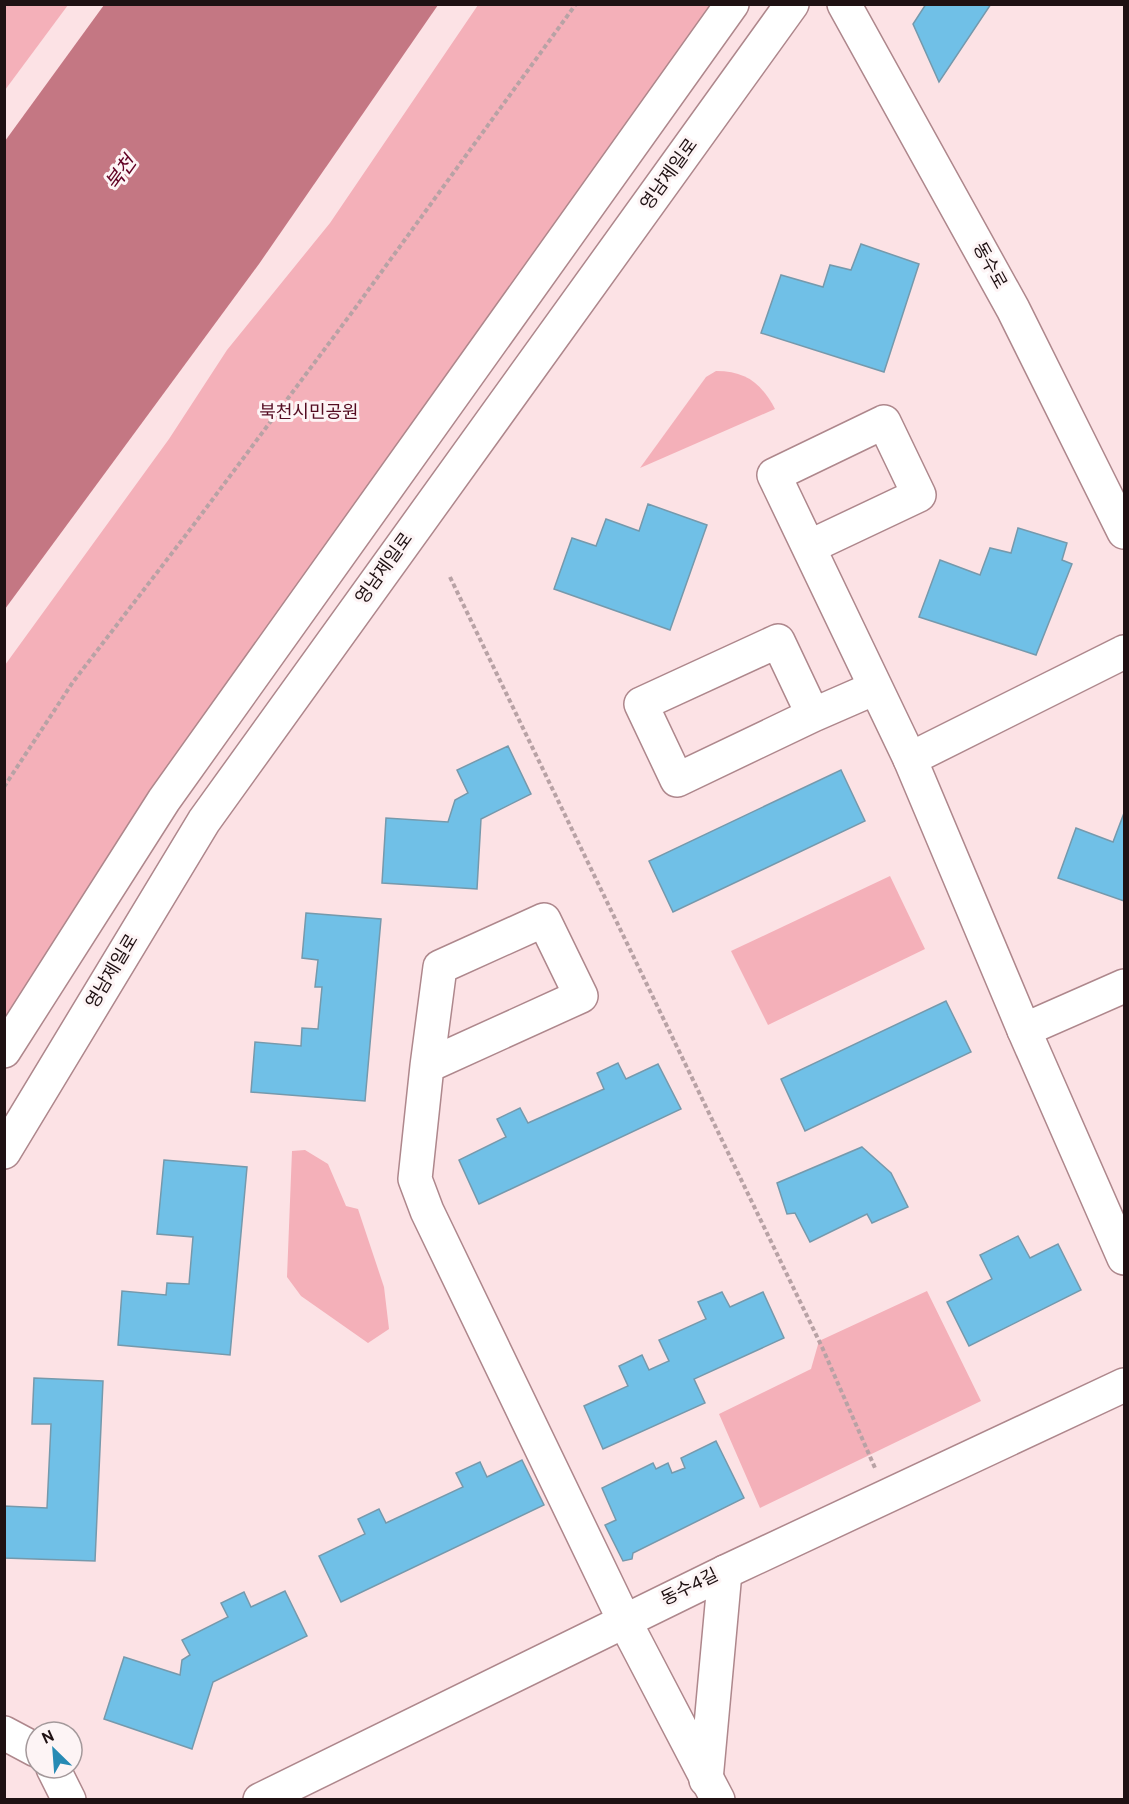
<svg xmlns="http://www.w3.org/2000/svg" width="1129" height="1804" font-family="Overpass,'Noto Sans KR',sans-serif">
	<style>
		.green { fill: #f4b0b9 }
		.water { fill: #c47783 }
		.building { fill: #70c0e7; stroke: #7599ac; stroke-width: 1.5 }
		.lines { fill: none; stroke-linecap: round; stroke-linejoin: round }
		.minor-casing { stroke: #ae878c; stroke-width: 36 }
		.path { stroke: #b8a2a5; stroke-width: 4; stroke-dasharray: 4.5 3; stroke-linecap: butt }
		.minor { stroke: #fff; stroke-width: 33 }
		.labels { text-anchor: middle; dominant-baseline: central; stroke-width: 6; stroke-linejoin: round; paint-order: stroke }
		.street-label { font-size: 18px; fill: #1f1113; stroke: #fdf4f5 }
		.park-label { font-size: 18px; fill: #530c21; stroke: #fdf4f5 }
		.water-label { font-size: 20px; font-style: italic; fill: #610023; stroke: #fdf4f5 }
	</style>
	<rect width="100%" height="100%" fill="#fce2e5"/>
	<!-- green -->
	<g class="green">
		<path d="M5,4L68,5L5,90L4,5Z"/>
		<path d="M478,5H726L5,1017V665L169,439L227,350L330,223Z"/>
		<path d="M716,371C746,371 761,383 775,409L640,468L706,377Z"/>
		<path d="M890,876L925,949L768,1025L731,951Z"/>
		<path d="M305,1150L328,1164L346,1206L358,1209L384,1287L389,1329L368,1343L301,1296L287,1277L292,1151Z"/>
		<path d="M927,1291L981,1401L760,1508L719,1414L811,1369L819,1341Z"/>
	</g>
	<!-- water -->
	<path class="water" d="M104,5H438L259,264L5,609V141Z"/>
	<!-- building -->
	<g class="building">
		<path d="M926,4H991L939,82L913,24Z"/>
		<path d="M861,244L919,264L884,372L761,333L781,275L823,287L830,265L851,270Z"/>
		<path d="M648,504L707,525L670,630L554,589L572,538L596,546L606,519L639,531Z"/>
		<path d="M1018,528L1067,543L1062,560L1072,564L1036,655L919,617L940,560L980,575L990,548L1011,553Z"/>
		<path d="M508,746L531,794L481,819L477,889L382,883L386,818L448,822L455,800L468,793L457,770Z"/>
		<path d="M841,770L865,821L673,912L649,861Z"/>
		<path d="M1124,813V901L1058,878L1076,828L1113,842Z"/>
		<path d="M306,913L381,919L365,1101L251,1092L255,1042L301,1046L302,1028L318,1029L322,987H315L318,960L302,958Z"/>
		<path d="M946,1001L971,1052L805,1131L781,1079Z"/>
		<path d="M618,1063L626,1079L658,1064L681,1109L479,1204L459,1160L506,1137L497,1119L520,1108L528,1123L604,1089L597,1073Z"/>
		<path d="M862,1147L891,1173L908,1207L872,1223L867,1214L810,1242L795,1213L787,1214L777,1183Z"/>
		<path d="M164,1160L247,1167L230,1355L118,1345L122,1291L166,1295L167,1283L189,1284L193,1237L157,1234Z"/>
		<path d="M1018,1236L1030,1258L1058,1244L1081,1290L969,1346L947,1302L992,1279L980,1255Z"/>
		<path d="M722,1292L730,1307L763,1292L784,1338L694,1379L705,1403L603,1449L584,1406L628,1386L619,1366L642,1355L649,1370L669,1361L659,1340L706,1319L698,1302Z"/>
		<path d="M34,1378L103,1381L95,1561L4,1558V1506L47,1508L51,1424H32Z"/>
		<path d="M716,1441L744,1498L633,1553L632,1559L623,1561L605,1525L616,1520L602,1488L653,1463L656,1469L668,1463L672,1473L685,1468L681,1458Z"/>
		<path d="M522,1460L544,1505L341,1602L319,1556L365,1534L358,1519L379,1509L386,1523L463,1487L456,1473L480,1462L487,1477Z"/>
		<path d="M285,1591L307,1636L213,1682L192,1749L104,1719L124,1657L180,1675L182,1660L190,1655L182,1640L228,1617L221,1603L244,1592L251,1607Z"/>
	</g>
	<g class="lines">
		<defs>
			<g id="minor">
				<path d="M844,4L1013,309L1124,532"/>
				<path d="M809,547L919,495L884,422L774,475L910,759L1024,1030L1124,1258"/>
				<path d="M813,715L677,780L641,704L778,641L813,715L875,688"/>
				<path d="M910,759L1124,652"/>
				<path d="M1024,1030L1124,986"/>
				<path d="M4,1051L164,800L732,4"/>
				<path d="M427,1066L581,996L544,920L440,967L427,1066L415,1179L427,1211L624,1620L718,1800"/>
				<path d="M4,1152L204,821L792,4"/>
				<path d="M4,1733L36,1750"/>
				<path d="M53,1768L69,1800"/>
				<path d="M706,1780L725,1572"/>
				<path d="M260,1800L725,1572L1124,1385"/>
			</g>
		</defs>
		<!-- minor casing -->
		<use href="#minor" class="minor-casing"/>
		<!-- path -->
		<g class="path">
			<path d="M450,577L822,1347L875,1468"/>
			<path d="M4,787L73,682L192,527L356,307L576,4"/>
		</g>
		<!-- minor -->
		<use href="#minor" class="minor"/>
	</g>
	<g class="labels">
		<!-- street labels -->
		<g class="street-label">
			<text transform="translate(670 175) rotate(-54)">영남제일로</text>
			<text transform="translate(989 266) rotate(61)">동수로</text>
			<text transform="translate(385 569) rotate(-54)">영남제일로</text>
			<text transform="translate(113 972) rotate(-59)">영남제일로</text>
			<text transform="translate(690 1588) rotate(-26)">동수4길</text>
		</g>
		<!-- park labels -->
		<g class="park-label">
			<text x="309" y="413">북천시민공원</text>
		</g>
		<!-- water labels -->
		<g class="water-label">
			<text transform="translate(122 174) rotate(-54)">북천</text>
		</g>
	</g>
	<!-- border -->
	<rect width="1129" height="1804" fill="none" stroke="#1f1113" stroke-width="12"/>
	<!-- north arrow -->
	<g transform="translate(54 1750) rotate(335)"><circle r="28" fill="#fdf4f5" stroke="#a4999b" stroke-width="1.5"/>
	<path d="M0-4.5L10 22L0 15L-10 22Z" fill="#278ab4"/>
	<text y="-9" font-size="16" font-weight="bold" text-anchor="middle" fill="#1f1113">N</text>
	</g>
</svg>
